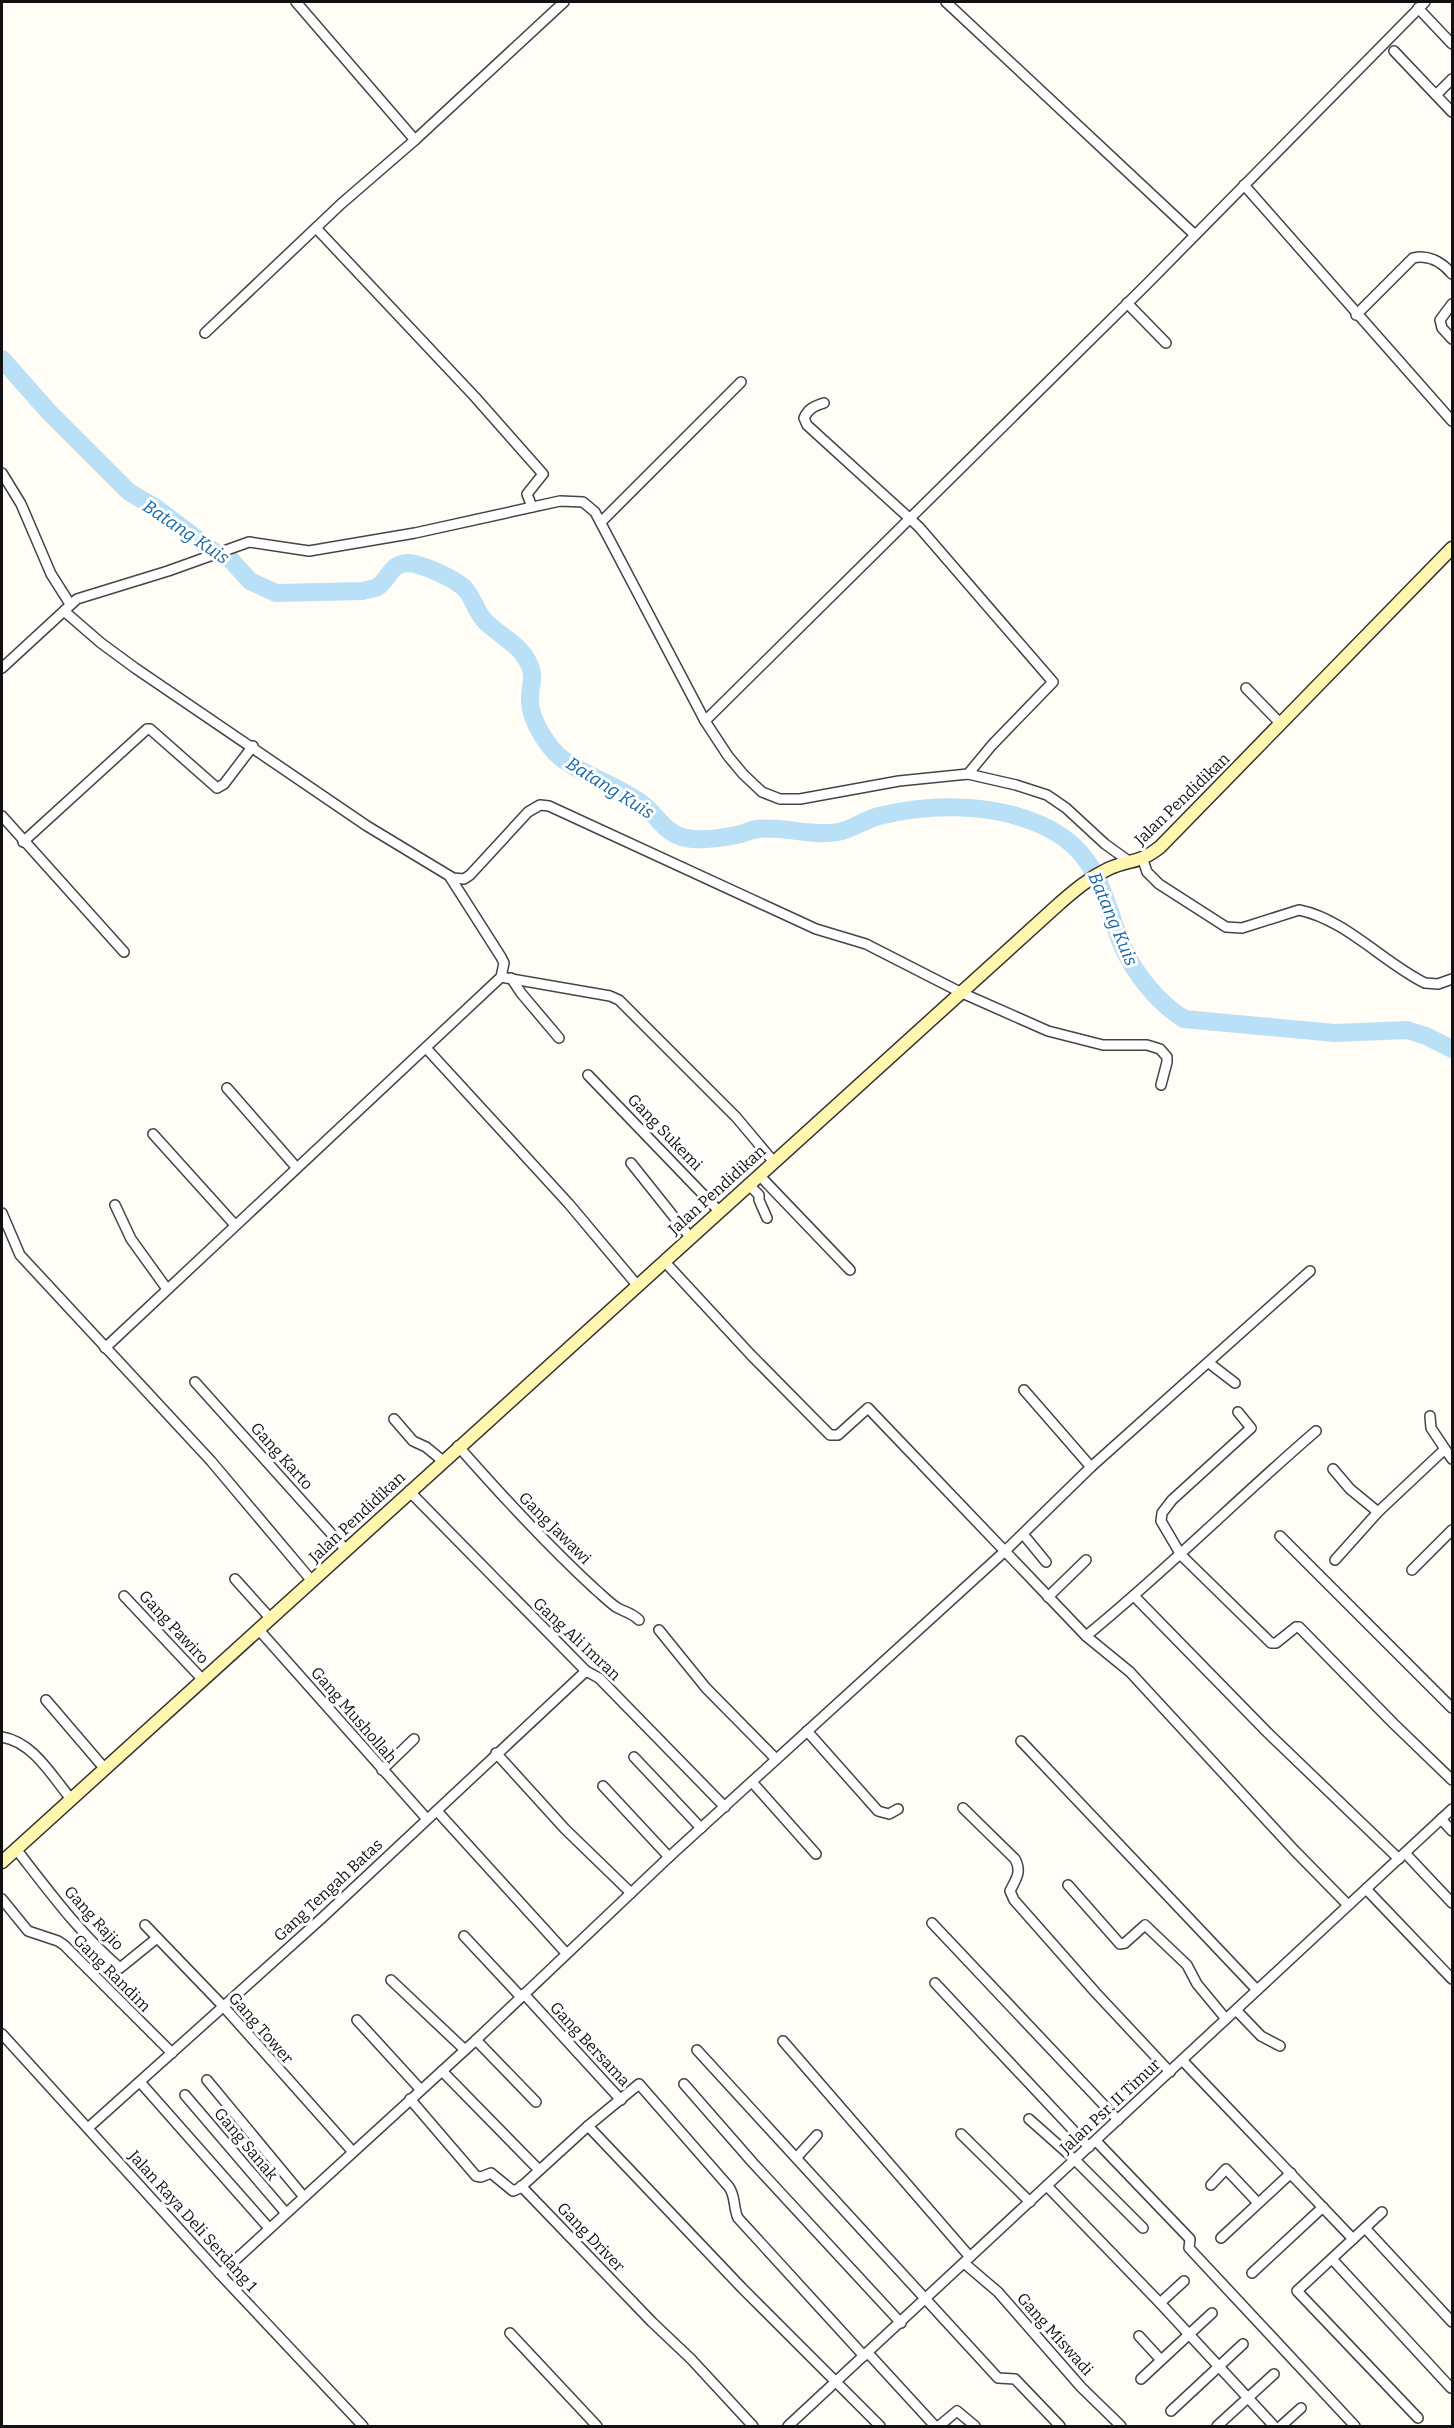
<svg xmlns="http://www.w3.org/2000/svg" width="1454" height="2428" font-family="Bitter,serif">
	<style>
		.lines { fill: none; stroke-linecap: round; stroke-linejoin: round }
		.river { stroke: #b9e0f7; stroke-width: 18 }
		.minor-casing { stroke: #444; stroke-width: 12 }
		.secondary-casing { stroke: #333; stroke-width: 15 }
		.minor { stroke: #fff; stroke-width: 9 }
		.secondary { stroke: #fff6b0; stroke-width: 12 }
		.labels { text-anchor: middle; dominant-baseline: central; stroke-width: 6; stroke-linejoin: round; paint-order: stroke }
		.street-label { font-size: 16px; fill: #111; stroke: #fff }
		.water-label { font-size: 18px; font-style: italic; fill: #1768a6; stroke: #fff }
	</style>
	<rect width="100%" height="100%" fill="#fffdf5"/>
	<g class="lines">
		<!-- river -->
		<path class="river" d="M2,359L48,411L129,492L156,508L213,551L231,560L250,581L276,593L363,591C368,589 375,589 379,586C389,578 391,564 407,563C421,563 458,580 466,590C474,600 477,614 486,622C500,636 521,645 529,664C536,678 529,687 530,701C530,720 549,750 564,760C589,778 621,787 645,806C658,817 665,832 682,837C700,842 723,838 741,834C747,832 751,830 757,829C784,826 812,837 838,832C853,829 864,820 879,816C928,804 987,803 1034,822C1098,847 1100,890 1122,945C1134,973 1158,1003 1184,1019L1335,1033L1407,1030L1426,1036L1452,1049"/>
		<defs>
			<g id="minor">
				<path d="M296,2L415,140"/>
				<path d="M946,2L1195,235"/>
				<path d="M1418,8L1452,44"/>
				<path d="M1394,51L1452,112"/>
				<path d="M1436,95L1452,79"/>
				<path d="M1244,185L1452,421"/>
				<path d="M316,228L475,397L543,474L527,494L532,507"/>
				<path d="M1127,303L1166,343"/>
				<path d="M1452,304L1440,320L1442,328L1452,339"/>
				<path d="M1356,315L1413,258C1428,254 1442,262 1452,274"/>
				<path d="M205,333L341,204L415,140L564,2"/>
				<path d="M824,403C814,406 808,409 804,418L807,425L919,527L1053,682L992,745L968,774"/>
				<path d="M2,473L21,504L51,574L70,604"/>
				<path d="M601,522L741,382"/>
				<path d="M64,611L101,643L135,668L367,826L453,878L464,879L470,875L528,812L540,805L549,806L816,929L866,944L962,993L1048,1031L1103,1045H1147L1160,1049L1167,1057V1062L1161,1085"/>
				<path d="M2,668L77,599L168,571L249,542L309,551L415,533L560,501L583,502L595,512L705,721L728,756L743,774L762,792L780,799H800L899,781L968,774L1016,785L1047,795L1066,808L1105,844L1130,862"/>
				<path d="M1246,688L1281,724"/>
				<path d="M705,721L1145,286L1425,2"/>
				<path d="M2,816L124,952"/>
				<path d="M23,842L147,729H150L217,788L224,784L253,746"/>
				<path d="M1143,860L1147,872L1159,884L1226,927L1242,928L1299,910C1345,919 1384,963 1425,983L1438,984L1452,979"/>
				<path d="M501,977L610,996L619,1000L736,1117L773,1161"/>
				<path d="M511,978L521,993L559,1038"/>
				<path d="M426,1048L569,1204L637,1285"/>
				<path d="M588,1075L719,1211"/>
				<path d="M227,1088L296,1167"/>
				<path d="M153,1134L235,1225"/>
				<path d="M631,1163L690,1237"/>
				<path d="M759,1175L850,1270"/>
				<path d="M748,1184L759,1195V1200L767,1218"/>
				<path d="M115,1205L131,1239L167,1289"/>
				<path d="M2,1213L20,1255L211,1461L312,1581"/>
				<path d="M664,1261L751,1355L830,1435H838L868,1408L1086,1636L1130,1672L1295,1851L1348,1905"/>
				<path d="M105,1348L501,977L504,963L501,957L450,877"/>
				<path d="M1209,1363L1235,1383"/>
				<path d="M195,1382L346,1550"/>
				<path d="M1024,1390L1091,1467"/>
				<path d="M1238,1412L1251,1428L1172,1500L1162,1513L1161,1521L1181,1555L1271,1643H1276L1296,1627H1299L1393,1723L1452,1780"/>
				<path d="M1430,1416L1431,1428L1445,1449"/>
				<path d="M394,1419L413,1441L426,1447L443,1461"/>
				<path d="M458,1446C502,1496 546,1544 595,1589C602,1595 609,1602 616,1607C624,1612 631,1612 639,1620"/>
				<path d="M1333,1469L1350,1489L1378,1512L1445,1449L1452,1459"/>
				<path d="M409,1491L586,1671L599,1678L725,1807"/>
				<path d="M1023,1534L1046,1562"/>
				<path d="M1280,1536L1452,1708"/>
				<path d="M1335,1560L1378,1512"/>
				<path d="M1412,1570L1452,1530"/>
				<path d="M235,1579L271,1619"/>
				<path d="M124,1596L203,1680"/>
				<path d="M1048,1597L1086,1560"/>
				<path d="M1135,1597L1269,1734L1399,1859"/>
				<path d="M259,1630L427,1819"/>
				<path d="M659,1630L706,1688L776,1759"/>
				<path d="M1086,1636C1166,1571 1238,1498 1316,1431"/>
				<path d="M46,1700L105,1769"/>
				<path d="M807,1731L878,1811L889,1814L898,1809"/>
				<path d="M2,1737C33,1742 52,1776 71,1799"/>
				<path d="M1021,1741L1257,1990"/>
				<path d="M496,1753L565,1829L631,1893"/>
				<path d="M634,1757L701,1828"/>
				<path d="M382,1770L414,1739"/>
				<path d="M752,1782L816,1854"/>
				<path d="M603,1786L669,1857"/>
				<path d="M963,1808L1015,1859C1022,1872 1016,1879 1010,1891L1014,1900L1096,1993L1170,2072"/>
				<path d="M437,1811L566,1953"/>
				<path d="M1441,1819L1452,1831"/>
				<path d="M16,1849C48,1890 80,1934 120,1968L157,1938"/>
				<path d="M1405,1853L1452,1903"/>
				<path d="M1068,1885L1120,1944L1125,1943L1145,1925L1187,1965L1197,1984L1226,2019"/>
				<path d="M1366,1889L1452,1979"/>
				<path d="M2,1899L28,1931L58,1941L64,1945L172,2053"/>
				<path d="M932,1923L1118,2120"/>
				<path d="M145,1925L223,2006L353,2152"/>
				<path d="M464,1936L521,1997"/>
				<path d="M391,1980L465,2050"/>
				<path d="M935,1983L1089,2147"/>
				<path d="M524,1994L621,2100"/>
				<path d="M1236,2010L1261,2036L1280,2046"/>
				<path d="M357,2020L421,2090"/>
				<path d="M2,2034L220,2274L363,2426"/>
				<path d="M476,2040L536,2102"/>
				<path d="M783,2041L970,2257"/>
				<path d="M697,2050L998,2378L1015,2379L1060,2426"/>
				<path d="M1182,2060L1353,2239"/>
				<path d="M442,2071L539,2170"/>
				<path d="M207,2080L304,2197"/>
				<path d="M140,2082L268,2227"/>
				<path d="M684,2084L753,2163L901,2323"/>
				<path d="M185,2095L285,2212"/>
				<path d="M410,2099L476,2176L481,2177L491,2173L513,2191L520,2188L588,2126L639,2084L729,2187C736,2197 733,2208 738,2218L864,2356"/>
				<path d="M1029,2119L1074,2159L1143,2228"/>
				<path d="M588,2126L742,2288L880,2426"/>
				<path d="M88,2128L323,1917L586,1671"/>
				<path d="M961,2134L1030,2202"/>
				<path d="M1096,2141L1190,2239L1189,2248L1355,2426"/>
				<path d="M797,2157L817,2135"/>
				<path d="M1211,2185L1226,2169L1258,2203"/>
				<path d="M521,2186L652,2322L691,2359L753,2426"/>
				<path d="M1047,2186L1160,2303L1274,2426"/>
				<path d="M1382,2212L1297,2291L1418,2418"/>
				<path d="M1365,2228L1452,2322"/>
				<path d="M1221,2238L1291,2173"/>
				<path d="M1332,2259L1451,2388"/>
				<path d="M964,2263L998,2292L1081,2387L1121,2426"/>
				<path d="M1252,2273L1323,2207"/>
				<path d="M220,2274L476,2040L669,1857L1004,1552L1091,1467L1310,1271"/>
				<path d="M1160,2303L1184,2281"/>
				<path d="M510,2333L597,2426"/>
				<path d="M1139,2336L1161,2360"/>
				<path d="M868,2353L935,2426H939L957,2411L975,2426"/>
				<path d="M1141,2379L1212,2313"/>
				<path d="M1171,2411L1243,2344"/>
				<path d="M788,2426L1452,1809"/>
				<path d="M1217,2426L1274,2374"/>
				<path d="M1281,2426L1301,2408"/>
			</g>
			<path id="secondary" d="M2,1862L1060,903C1075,890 1089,878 1108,869C1130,859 1139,864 1160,847L1452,548"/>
		</defs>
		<!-- minor casing -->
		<use href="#minor" class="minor-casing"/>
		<!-- secondary casing -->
		<use href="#secondary" class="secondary-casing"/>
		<!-- minor -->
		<use href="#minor" class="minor"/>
		<!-- secondary -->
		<use href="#secondary" class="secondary"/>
	</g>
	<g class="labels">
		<!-- street labels -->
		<g class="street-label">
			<text transform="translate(1182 799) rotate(-44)">Jalan Pendidikan</text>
			<text transform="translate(665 1132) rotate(46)">Gang Sukemi</text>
			<text transform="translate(717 1190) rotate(-42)">Jalan Pendidikan</text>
			<text transform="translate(282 1456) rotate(48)">Gang Karto</text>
			<text transform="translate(357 1517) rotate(-43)">Jalan Pendidikan</text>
			<text transform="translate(555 1528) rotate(45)">Gang Jawawi</text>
			<text transform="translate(174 1627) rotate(47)">Gang Pawiro</text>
			<text transform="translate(577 1639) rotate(43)">Gang Ali Imran</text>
			<text transform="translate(354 1715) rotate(49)">Gang Mushollah</text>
			<text transform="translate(328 1890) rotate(-43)">Gang Tengah Batas</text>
			<text transform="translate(94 1918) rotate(48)">Gang Rajio</text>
			<text transform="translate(112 1973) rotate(45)">Gang Randim</text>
			<text transform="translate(261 2028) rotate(49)">Gang Tower</text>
			<text transform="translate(590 2044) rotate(47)">Gang Bersama</text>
			<text transform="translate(1110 2106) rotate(-43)">Jalan Psr. II Timur</text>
			<text transform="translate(246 2144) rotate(50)">Gang Sanak</text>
			<text transform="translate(193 2221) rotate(48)">Jalan Raya Deli Serdang 1</text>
			<text transform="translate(591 2237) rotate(46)">Gang Driver</text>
			<text transform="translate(1055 2334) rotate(48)">Gang Miswadi</text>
		</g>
		<!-- water labels -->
		<g class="water-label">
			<text transform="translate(186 532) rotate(34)">Batang Kuis</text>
			<text transform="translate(610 788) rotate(32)">Batang Kuis</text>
			<text transform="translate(1113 919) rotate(67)">Batang Kuis</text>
		</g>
	</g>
	<!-- border -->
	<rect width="1454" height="2428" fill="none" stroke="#111111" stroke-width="6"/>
</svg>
